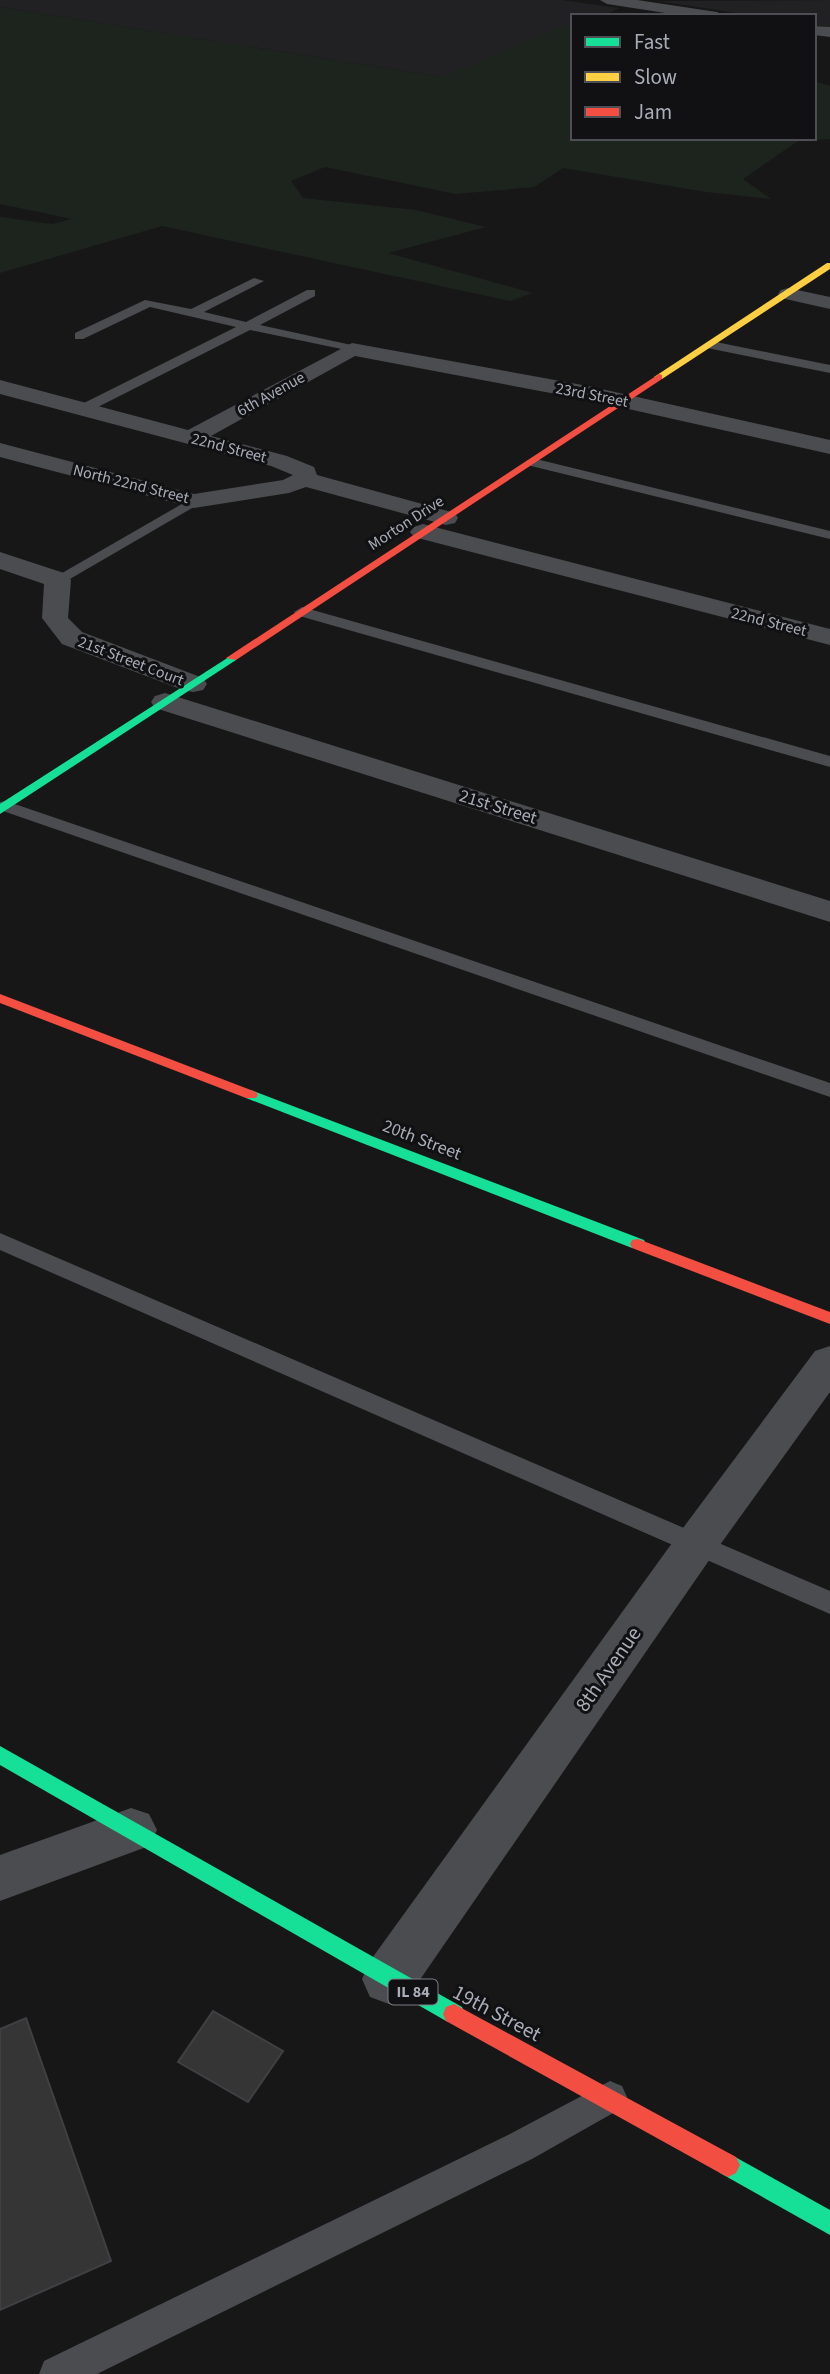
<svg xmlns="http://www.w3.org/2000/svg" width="830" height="2374" font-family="'Source Sans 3',sans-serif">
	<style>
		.built { fill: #212123 }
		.green { fill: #1d241e }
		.building { fill: #353536; stroke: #3f4043; stroke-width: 2 }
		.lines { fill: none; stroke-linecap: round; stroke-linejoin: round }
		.lane { fill: #4b4c50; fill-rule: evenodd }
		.street { fill: #4b4c50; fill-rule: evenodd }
		.fast { fill: #16e098; fill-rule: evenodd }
		.slow { fill: #ffcf43; fill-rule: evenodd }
		.jam { fill: #f24e42; fill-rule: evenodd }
		.labels { text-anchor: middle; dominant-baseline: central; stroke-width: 6; stroke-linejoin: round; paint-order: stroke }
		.far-street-label { font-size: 16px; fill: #a8adb8; stroke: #111113 }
		.shield { fill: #111113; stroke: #7b7e86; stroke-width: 2 }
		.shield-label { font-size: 16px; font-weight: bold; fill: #a8adb8 }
		.street-label { font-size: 18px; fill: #a8adb8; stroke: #111113 }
		.near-street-label { font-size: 21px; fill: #a8adb8; stroke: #111113 }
	</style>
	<rect width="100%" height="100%" fill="#171717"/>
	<!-- built -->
	<g class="built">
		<path d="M0,0H561L619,8L603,16H573V29L460,80L0,7Z"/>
		<path d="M830,0V27L814,25V16H756L658,1Z"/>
	</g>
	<!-- green -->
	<path class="green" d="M0,7L442,77L573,22V138H814V81L830,86V139L798,141L743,179L771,199L706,192L563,168L534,187L456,194L325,167L291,181L303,198L416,210L486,227L388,253L533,293L510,301L162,226L0,273V217L52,224L72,219L0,204Z"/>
	<!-- building -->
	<g class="building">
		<path d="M213,2011L283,2051L248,2102L178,2062Z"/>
		<path d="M26,2018L111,2261L0,2310V2029Z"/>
	</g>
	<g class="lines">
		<!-- lane -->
		<g class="lane">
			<path d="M254,278L264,281L204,312L246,322L307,290H315V296L260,325L356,346V352L250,330L88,412H78V406L236,327L150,307L83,339H75V333L145,300L191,309Z"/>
			<path d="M711,341L830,365V373L707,348V342Z"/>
			<path d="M532,458L830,531V539L527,465L525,462Z"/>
			<path d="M194,497L201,501L199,504L63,583L58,585L50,580Z"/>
			<path d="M302,607L830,756V767L296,615L294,612Z"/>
			<path d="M6,801L830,1083V1097L0,810V802Z"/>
			<path d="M0,1233L830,1591V1614L0,1250Z"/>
			<path d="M610,2081L622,2086L627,2097L622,2108L532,2159L97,2374H39L44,2361L508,2135Z"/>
		</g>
		<!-- street -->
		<g class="street">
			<path d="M600,0H637L717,12L724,16H685L607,4Z"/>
			<path d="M814,26L830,27V37L814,35Z"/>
			<path d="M788,288L830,297V309L781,298L778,294L781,290Z"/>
			<path d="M352,343L588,386L830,440V454L588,400L355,356L211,436L287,456L314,467L317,475L455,513L458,518L455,523L446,525L306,487L289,493L194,508L0,457V443L194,494L283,480L293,475L271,466L0,394V380L188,430Z"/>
			<path d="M423,524L830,629V645L414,537L410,532L414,527Z"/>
			<path d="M0,552L67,574L71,580L68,618L82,632L203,678L207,684L203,690L193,692L183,690L62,644L42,618L44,584L0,569Z"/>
			<path d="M165,693L830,901V922L155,708L151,702L155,696Z"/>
			<path d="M830,1346V1392L712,1556L408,1997L389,2004L370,1997L362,1979L370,1961L680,1532L815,1351Z"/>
			<path d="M131,1808L149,1814L157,1830L149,1846L0,1901V1855Z"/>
		</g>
		<!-- fast -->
		<g class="fast">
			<path d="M232,655L236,656V660L0,814V804Z"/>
			<path d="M251,1090L644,1240L646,1244L644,1248H632L246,1098L244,1095L246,1092Z"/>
			<path d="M0,1746L462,2007L465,2014L462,2021L454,2024L446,2021L0,1765Z"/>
			<path d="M728,2153L830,2210V2235L720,2173L716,2165L720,2157Z"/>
		</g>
		<!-- slow -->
		<path class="slow" d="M827,263H830V269L662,379L654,377Z"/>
		<!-- jam -->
		<g class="jam">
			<path d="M659,374L662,375V379L236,660L226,658Z"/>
			<path d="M0,994L256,1092L258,1095L256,1098H246L0,1003Z"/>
			<path d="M638,1239L830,1312V1324L632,1248L630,1244L632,1240Z"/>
			<path d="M454,2004L736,2157L740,2165L736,2173L728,2177L720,2173L446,2021L443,2014L446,2007Z"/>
		</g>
	</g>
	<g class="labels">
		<!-- far-street labels -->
		<g class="far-street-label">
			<text transform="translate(271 394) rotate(-29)">6th Avenue</text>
			<text transform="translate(592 395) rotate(11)">23rd Street</text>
			<text transform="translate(229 448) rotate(15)">22nd Street</text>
			<text transform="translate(131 484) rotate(14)">North 22nd Street</text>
			<text transform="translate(406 523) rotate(-33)">Morton Drive</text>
			<text transform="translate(769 622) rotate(14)">22nd Street</text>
			<text transform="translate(131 661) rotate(21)">21st Street Court</text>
		</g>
		<!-- shield labels -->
		<rect class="shield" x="388.5" y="1979.5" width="49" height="25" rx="5"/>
		<g class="shield-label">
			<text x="413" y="1992">IL 84</text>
		</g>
		<!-- street labels -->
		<g class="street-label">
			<text transform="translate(498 807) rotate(17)">21st Street</text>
			<text transform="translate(422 1140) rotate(21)">20th Street</text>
		</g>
		<!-- near-street labels -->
		<g class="near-street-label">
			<text transform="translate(608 1669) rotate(-55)">8th Avenue</text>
			<text transform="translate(497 2013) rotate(28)">19th Street</text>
		</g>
	</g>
	<!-- legend -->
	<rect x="571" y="14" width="245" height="126" fill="#111113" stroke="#4d4f55" stroke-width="2"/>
	<rect x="585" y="37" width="35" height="10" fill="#16e098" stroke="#4d4f55" stroke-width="2"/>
	<text x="634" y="49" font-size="21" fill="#a8adb8">Fast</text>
	<rect x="585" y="72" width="35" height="10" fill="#ffcf43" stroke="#4d4f55" stroke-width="2"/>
	<text x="634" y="84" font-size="21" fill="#a8adb8">Slow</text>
	<rect x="585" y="107" width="35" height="10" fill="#f24e42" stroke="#4d4f55" stroke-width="2"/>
	<text x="634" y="119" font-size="21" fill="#a8adb8">Jam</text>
</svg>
